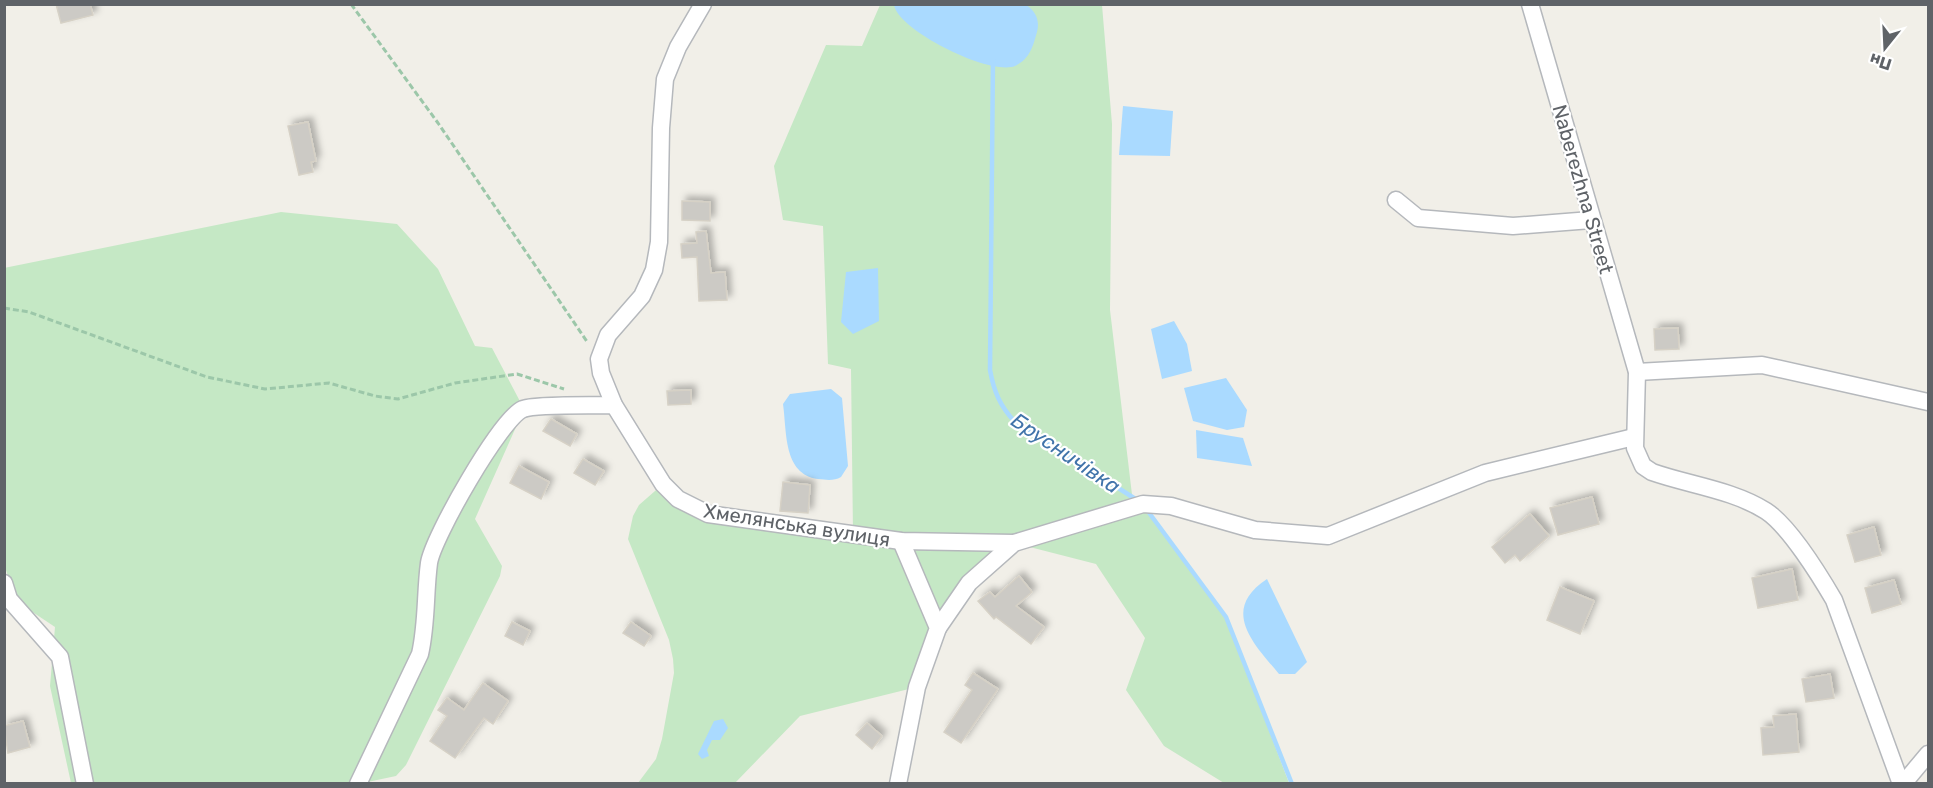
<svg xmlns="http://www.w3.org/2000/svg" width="1933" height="788" font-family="Rubik,sans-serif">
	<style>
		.green { fill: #c5e8c5 }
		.water { fill: #aadaff }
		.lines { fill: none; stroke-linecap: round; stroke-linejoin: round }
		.stream { stroke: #aadaff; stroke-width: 4.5 }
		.building { fill: #cccac5; stroke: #d6d1c6; stroke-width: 1.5; filter: url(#shadow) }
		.street-casing { stroke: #b5b8bc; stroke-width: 19 }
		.path { stroke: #9cc7a9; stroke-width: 3; stroke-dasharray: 6 3; stroke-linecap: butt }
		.street { stroke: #fff; stroke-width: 16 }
		.labels { text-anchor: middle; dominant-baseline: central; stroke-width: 4.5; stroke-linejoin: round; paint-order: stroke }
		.street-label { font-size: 20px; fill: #5f6368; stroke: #fff }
		.water-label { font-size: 21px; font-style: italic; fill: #4174aa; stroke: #fff }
	</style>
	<defs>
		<filter id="shadow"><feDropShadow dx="4.5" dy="-4.5" stdDeviation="3" flood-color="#0004"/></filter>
	</defs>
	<rect width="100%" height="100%" fill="#f1efe8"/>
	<!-- green -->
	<g class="green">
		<path d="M880,5H1102L1112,124L1110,310L1133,503L1143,504L1226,617L1289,783H1224L1164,746L1126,690L1145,638L1096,564L1014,543L969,583L917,687L800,716L735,783H638L656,759L662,739L674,673L673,659L669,640L628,539L633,516L639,505L663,484L693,508L853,534L851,369L828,364L823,226L783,220L774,166L826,45L862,46Z"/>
		<path d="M281,212L397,224L438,269L475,346L492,348L524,409L475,519L502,566L500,576L406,765L396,776L358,784L71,783L50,686L55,627L16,601L5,567L4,268Z"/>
	</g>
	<!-- water -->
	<g class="water">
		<path d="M894,5H1026C1036,11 1040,21 1037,32C1033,46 1030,59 1015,66C990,76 899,31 894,5Z"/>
		<path d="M1123,106L1173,111L1170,156L1119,155Z"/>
		<path d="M878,268L879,321L853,334L841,322L846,272Z"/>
		<path d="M1174,321L1187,344L1192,371L1162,379L1151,329Z"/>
		<path d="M1226,378L1247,410L1244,427L1227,430L1193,421L1184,388Z"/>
		<path d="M831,389L842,398L848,466L841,477C834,481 827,480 818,479C783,474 787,432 783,404L790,394Z"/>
		<path d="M1196,430L1243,438L1252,466L1197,458Z"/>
		<path d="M1267,579L1307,662L1295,674H1279C1253,643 1220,610 1267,579Z"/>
		<path d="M723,719L728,728L720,740H712L707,750L709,756L702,759L698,754L714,721Z"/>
	</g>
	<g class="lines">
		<!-- stream -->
		<g class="stream">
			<path d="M993,60L990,370C994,392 1000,406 1015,422L1137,500"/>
			<path d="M1147,510L1226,617L1292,784"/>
		</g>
	</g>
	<!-- building -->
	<g class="building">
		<path d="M56,4H90L93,15L61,23Z"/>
		<path d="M308,122L316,161L311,162L313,172L299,175L288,126Z"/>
		<path d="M682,201L710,202V221L682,220Z"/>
		<path d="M706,231L711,273L725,272L727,300L699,301L697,257L682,258L681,244L697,243L696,232Z"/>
		<path d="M1678,328L1679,349L1655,350L1654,329Z"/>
		<path d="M691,390V404L668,405L667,391Z"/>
		<path d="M551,419L577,434L570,446L543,431Z"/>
		<path d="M583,459L604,471L595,485L574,473Z"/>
		<path d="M519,466L549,482L541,499L510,483Z"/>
		<path d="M783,482L810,485L808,513L780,511Z"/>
		<path d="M1592,497L1599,524L1558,535L1550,508Z"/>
		<path d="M1530,514L1549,536L1520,561L1515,555L1505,563L1492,547Z"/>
		<path d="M1874,527L1881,555L1855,562L1847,535Z"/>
		<path d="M1792,569L1798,600L1758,608L1752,578Z"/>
		<path d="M1019,576L1032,592L1016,606L1044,627L1031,644L996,617L994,619L978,601L990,592L995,597Z"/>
		<path d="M1894,580L1901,604L1872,613L1865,588Z"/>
		<path d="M1560,587L1594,601L1580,634L1547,620Z"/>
		<path d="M512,622L530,631L523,645L505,636Z"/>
		<path d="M631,622L651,636L644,646L623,633Z"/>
		<path d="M973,673L998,689L961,743L944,732L972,690L965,685Z"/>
		<path d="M1830,674L1834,698L1806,702L1802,679Z"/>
		<path d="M483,683L508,701L493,724L484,718L455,758L430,741L447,716L438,710L447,698L464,710Z"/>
		<path d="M1796,714L1799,752L1763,755L1761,728L1774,727L1773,716Z"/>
		<path d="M23,721L30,747L8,753L4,726Z"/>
		<path d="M867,723L882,736L872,749L856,735Z"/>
	</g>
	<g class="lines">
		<defs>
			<g id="street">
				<path d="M703,4L678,47L665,79L661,128L659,242L654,270L642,296L608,335L599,359L601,373L614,405L663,484L678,499L708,514L901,541L1014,543"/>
				<path d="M1530,4L1637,372L1635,448L1643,466L1652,472C1689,485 1733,490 1766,511C1789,526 1820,576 1834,600L1901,784"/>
				<path d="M1396,200L1418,218L1513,226L1591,220"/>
				<path d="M1637,372L1762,365L1928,402"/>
				<path d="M4,583L9,599L60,657L85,784"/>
				<path d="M938,628L969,583L1014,543L1143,504L1171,506L1255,530L1328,536L1485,473L1634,437"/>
				<path d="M358,784L420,654C427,624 425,593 429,563C433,537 501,418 523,409C537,404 596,406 614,405"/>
				<path d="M898,784L917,687L938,628L901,541"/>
				<path d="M1903,784L1928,754"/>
			</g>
		</defs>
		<!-- street casing -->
		<use href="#street" class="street-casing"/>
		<!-- path -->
		<g class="path">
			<path d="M351,4L438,123L588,343"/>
			<path d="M4,308L29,312L207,377L265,389L329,383L375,396L398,399L455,383L517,374L564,389"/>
		</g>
		<!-- street -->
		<use href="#street" class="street"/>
	</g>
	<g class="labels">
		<!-- street labels -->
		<g class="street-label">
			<text transform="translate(1583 189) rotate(74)">Naberezhna Street</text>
			<text transform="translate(797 525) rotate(9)">Хмелянська вулиця</text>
		</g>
		<!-- water labels -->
		<g class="water-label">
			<text transform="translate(1066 453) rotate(34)">Брусничівка</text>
		</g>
	</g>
	<!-- border -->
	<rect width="1933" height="788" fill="none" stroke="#5f6368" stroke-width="12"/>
	<!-- north arrow -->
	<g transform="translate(1885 48) rotate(198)" stroke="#ffffff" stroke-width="4.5" paint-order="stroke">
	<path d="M0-4.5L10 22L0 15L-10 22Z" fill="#5f6368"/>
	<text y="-9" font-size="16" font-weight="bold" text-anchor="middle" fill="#5f6368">Пн</text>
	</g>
</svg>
